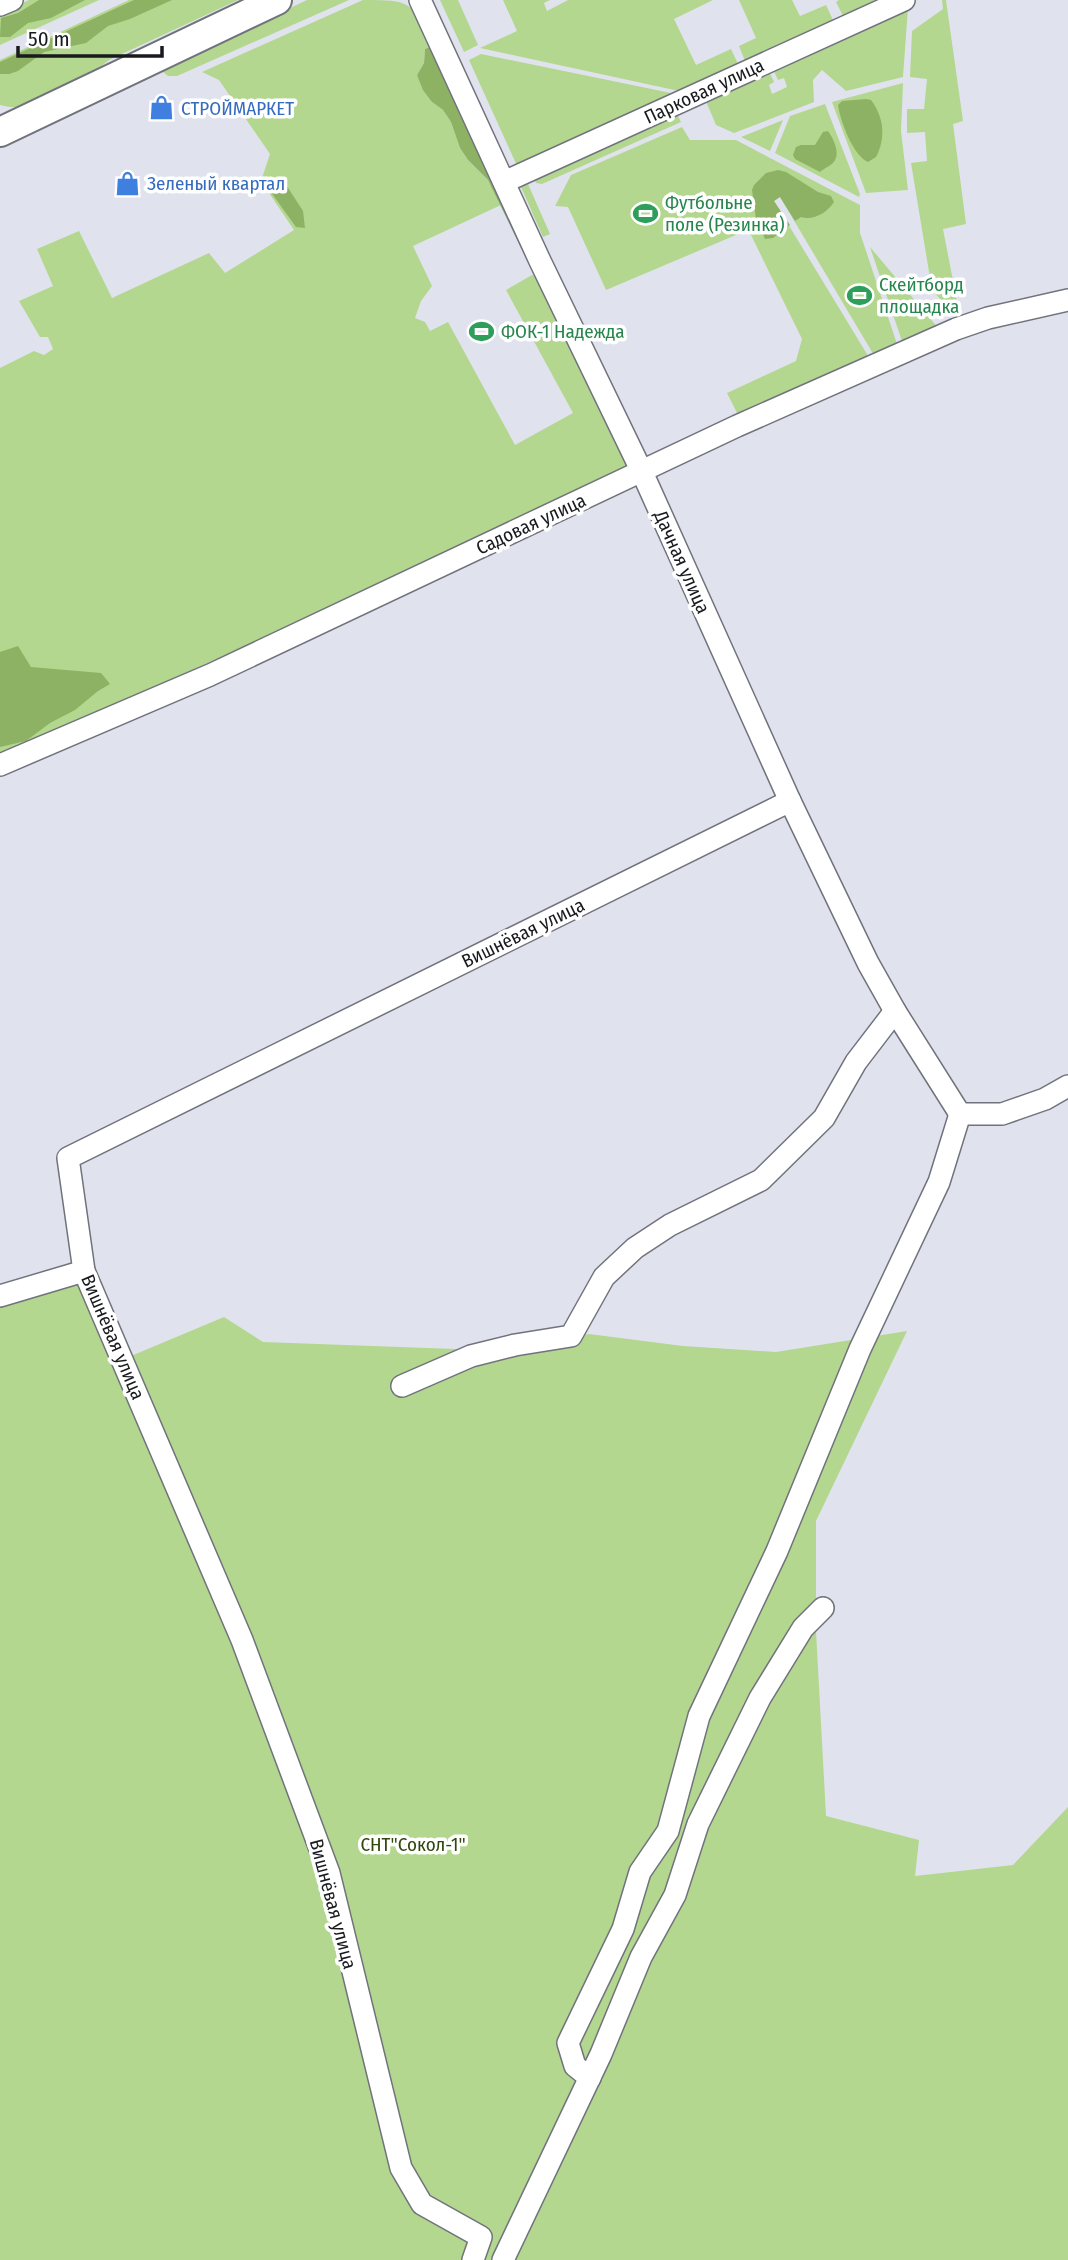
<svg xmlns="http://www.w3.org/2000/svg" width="1068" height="2260" font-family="'Fira Sans Condensed',sans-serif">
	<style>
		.green { fill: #b3d78e }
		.forest { fill: #8db264 }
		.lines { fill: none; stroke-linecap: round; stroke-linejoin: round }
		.street-casing { stroke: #70737c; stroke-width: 24 }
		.secondary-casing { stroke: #70737c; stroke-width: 32 }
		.street { stroke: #fff; stroke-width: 21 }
		.secondary { stroke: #fff; stroke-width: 28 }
		.labels { text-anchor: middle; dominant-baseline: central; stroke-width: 7; stroke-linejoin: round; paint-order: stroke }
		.street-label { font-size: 19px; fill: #191a1e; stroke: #fff }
		.shop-label { font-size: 19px; fill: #366cbe; stroke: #fff; text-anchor: start }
		.leisure-label { font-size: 19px; fill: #27864d; stroke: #fff; text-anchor: start }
		.park-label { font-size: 19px; fill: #30470e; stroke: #fff }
	</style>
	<rect width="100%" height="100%" fill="#e0e3ee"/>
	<!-- green -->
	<g class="green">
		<path d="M29,0H99L0,45V13Z"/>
		<path d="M129,0H238L109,60C95,73 41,101 22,106C14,108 8,107 0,105V60Z"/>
		<path d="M307,0H349L177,76H168L162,71L166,66Z"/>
		<path d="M363,0C412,0 412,1 432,46L425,49L424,63L417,75L432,102L443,110L451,122L460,148L468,160L488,180L501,205L413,246L432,286L421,301L415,318L425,322L430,331L448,322L515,445L573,413L506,290L532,275L541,276L634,470L0,757V368L34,351L44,355L53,349L48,337H40L19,301L53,286L37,249L79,231L112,298L209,253L225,273L294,230L261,181L270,154L219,80L202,72Z"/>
		<path d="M440,0H458L478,45L464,52Z"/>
		<path d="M503,0H550L544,3L547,11L568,0H713L674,19L696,65L731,49L738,64L679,91L480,48L517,31Z"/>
		<path d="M739,0H792L800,16L826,5L833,20L745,61L739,46L756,38Z"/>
		<path d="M839,0H875L843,16L836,2Z"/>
		<path d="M942,0H946L963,121L953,124L966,224L943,229L961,322L932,290L911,163L927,161L925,132L907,133V109H924L927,79L910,77L912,31L943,9Z"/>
		<path d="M908,8L903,77L846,91L822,70L813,80L814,102L734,133L716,125L705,99L768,69L774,82L769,85L772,94L787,87L784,78L778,80L772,67Z"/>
		<path d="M481,54L671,93L672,97L518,168L469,60Z"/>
		<path d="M903,83L901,131L908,190L866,193L832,102Z"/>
		<path d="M825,104L860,194L859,197L775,153L790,116Z"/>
		<path d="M676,112L681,122L542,184L536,183L533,177Z"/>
		<path d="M783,120L770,151L741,137Z"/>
		<path d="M682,127L690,140H736L860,205V233L898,347L875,357L780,197L774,201L870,359L739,417L727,393L796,361L802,339L751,235L743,232L606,290L568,207L555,206L571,175Z"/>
		<path d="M528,184L550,234L543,237L521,187Z"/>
		<path d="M870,247L939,329L903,344Z"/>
		<path d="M92,1269L131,1356L224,1317L263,1342L510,1351L589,1334L683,1346L776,1352L907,1331L816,1521V1631L826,1816L919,1840L915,1876L1013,1865L1068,1807V2260H0V1297Z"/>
	</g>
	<!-- forest -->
	<g class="forest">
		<path d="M39,0H85L51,18L28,23L10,37H0L1,18L18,13Z"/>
		<path d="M134,0H172L130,19L108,26L86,43L44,52L18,71L9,74H0V62Z"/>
		<path d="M432,46L530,256L526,258L488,180L468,160L460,148L451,122L443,110L432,102L423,90L417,75L424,63L425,49Z"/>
		<path d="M866,99L871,100C884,117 886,138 876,157L868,162C853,156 840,120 838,105L842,101Z"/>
		<path d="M828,131C833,138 840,152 835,160C833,165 824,168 820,172L795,159L793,155L796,147L801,145H815L823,132Z"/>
		<path d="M778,170L786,172L818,192L831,196L834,202C827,213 813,221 801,217L795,221L780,197L774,201L790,225L773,238L765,239L756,219L752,190L754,185L766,173Z"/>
		<path d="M281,177L303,211L305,228L296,227L265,184Z"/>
		<path d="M18,646L31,667L101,673L110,684L98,691L75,710L50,723L26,741L0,747V652Z"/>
	</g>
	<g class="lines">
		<defs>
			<g id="street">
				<path d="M420,0L540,261L642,472L790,801L868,963L895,1011L960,1114"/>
				<path d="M0,5L12,0"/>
				<path d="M504,182L904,0"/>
				<path d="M0,765L210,675L737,426L956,329L988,318L1068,300"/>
				<path d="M960,1114H1002L1045,1099L1068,1086"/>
				<path d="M0,1296L84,1271"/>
				<path d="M402,1386L471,1356L515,1345L571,1336L604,1277L635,1248L670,1225L761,1180L824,1118L856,1062L895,1011"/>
				<path d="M590,2078L575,2066L568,2043L623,1929L640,1872L668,1831L699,1716L777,1551L860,1349L939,1182L960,1114"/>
				<path d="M473,2260L481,2237L422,2204L401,2168L329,1873L242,1640L84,1271L68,1158L790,801"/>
				<path d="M503,2260L601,2054L641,1957L675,1895L698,1824L760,1698L803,1628L823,1608"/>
			</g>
			<path id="secondary" d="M0,132L277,0"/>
		</defs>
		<!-- street casing -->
		<use href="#street" class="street-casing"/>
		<!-- secondary casing -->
		<use href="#secondary" class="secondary-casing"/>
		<!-- street -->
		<use href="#street" class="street"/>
		<!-- secondary -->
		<use href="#secondary" class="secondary"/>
	</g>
	<!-- icons -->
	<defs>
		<symbol id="shop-bare" viewBox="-9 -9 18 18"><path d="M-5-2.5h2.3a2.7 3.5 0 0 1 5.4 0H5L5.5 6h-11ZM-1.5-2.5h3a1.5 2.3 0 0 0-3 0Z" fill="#3f7fe0" stroke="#fff" stroke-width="2.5" paint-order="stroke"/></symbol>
		<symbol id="stadium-bare" viewBox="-9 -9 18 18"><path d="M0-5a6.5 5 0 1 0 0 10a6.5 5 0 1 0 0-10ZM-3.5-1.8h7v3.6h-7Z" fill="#2e9e5b" stroke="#fff" stroke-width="2.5" paint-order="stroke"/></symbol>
	</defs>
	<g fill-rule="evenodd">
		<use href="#shop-bare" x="144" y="90" width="35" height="35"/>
		<use href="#shop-bare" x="110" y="166" width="35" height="35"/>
		<use href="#stadium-bare" x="628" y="196" width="35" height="35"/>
		<use href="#stadium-bare" x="842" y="278" width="35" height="35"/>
		<use href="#stadium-bare" x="464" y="314" width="35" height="35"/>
	</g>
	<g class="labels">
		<!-- street labels -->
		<g class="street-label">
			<text transform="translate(704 91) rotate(-25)">Парковая улица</text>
			<text transform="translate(531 524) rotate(-25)">Садовая улица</text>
			<text transform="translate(682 562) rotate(66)">Дачная улица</text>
			<text transform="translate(523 933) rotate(-26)">Вишнёвая улица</text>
			<text transform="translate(113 1337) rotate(67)">Вишнёвая улица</text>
			<text transform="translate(333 1904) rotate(75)">Вишнёвая улица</text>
		</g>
		<!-- shop labels -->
		<g class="shop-label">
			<text x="181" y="108">СТРОЙМАРКЕТ</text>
			<text x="147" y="183">Зеленый квартал</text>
		</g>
		<!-- leisure labels -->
		<g class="leisure-label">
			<text x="665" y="202">Футбольне<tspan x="665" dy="22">поле (Резинка)</tspan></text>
			<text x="879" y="284">Скейтборд<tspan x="879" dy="22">площадка</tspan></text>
			<text x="501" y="331">ФОК-1 Надежда</text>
		</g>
		<!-- park labels -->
		<g class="park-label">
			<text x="413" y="1844">СНТ"Сокол-1"</text>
		</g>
	</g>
	<!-- scale -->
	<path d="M18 46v10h144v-10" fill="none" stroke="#191a1e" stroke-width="3.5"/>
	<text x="28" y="46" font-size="21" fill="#191a1e" stroke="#ffffff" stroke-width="5" paint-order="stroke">50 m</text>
</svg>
